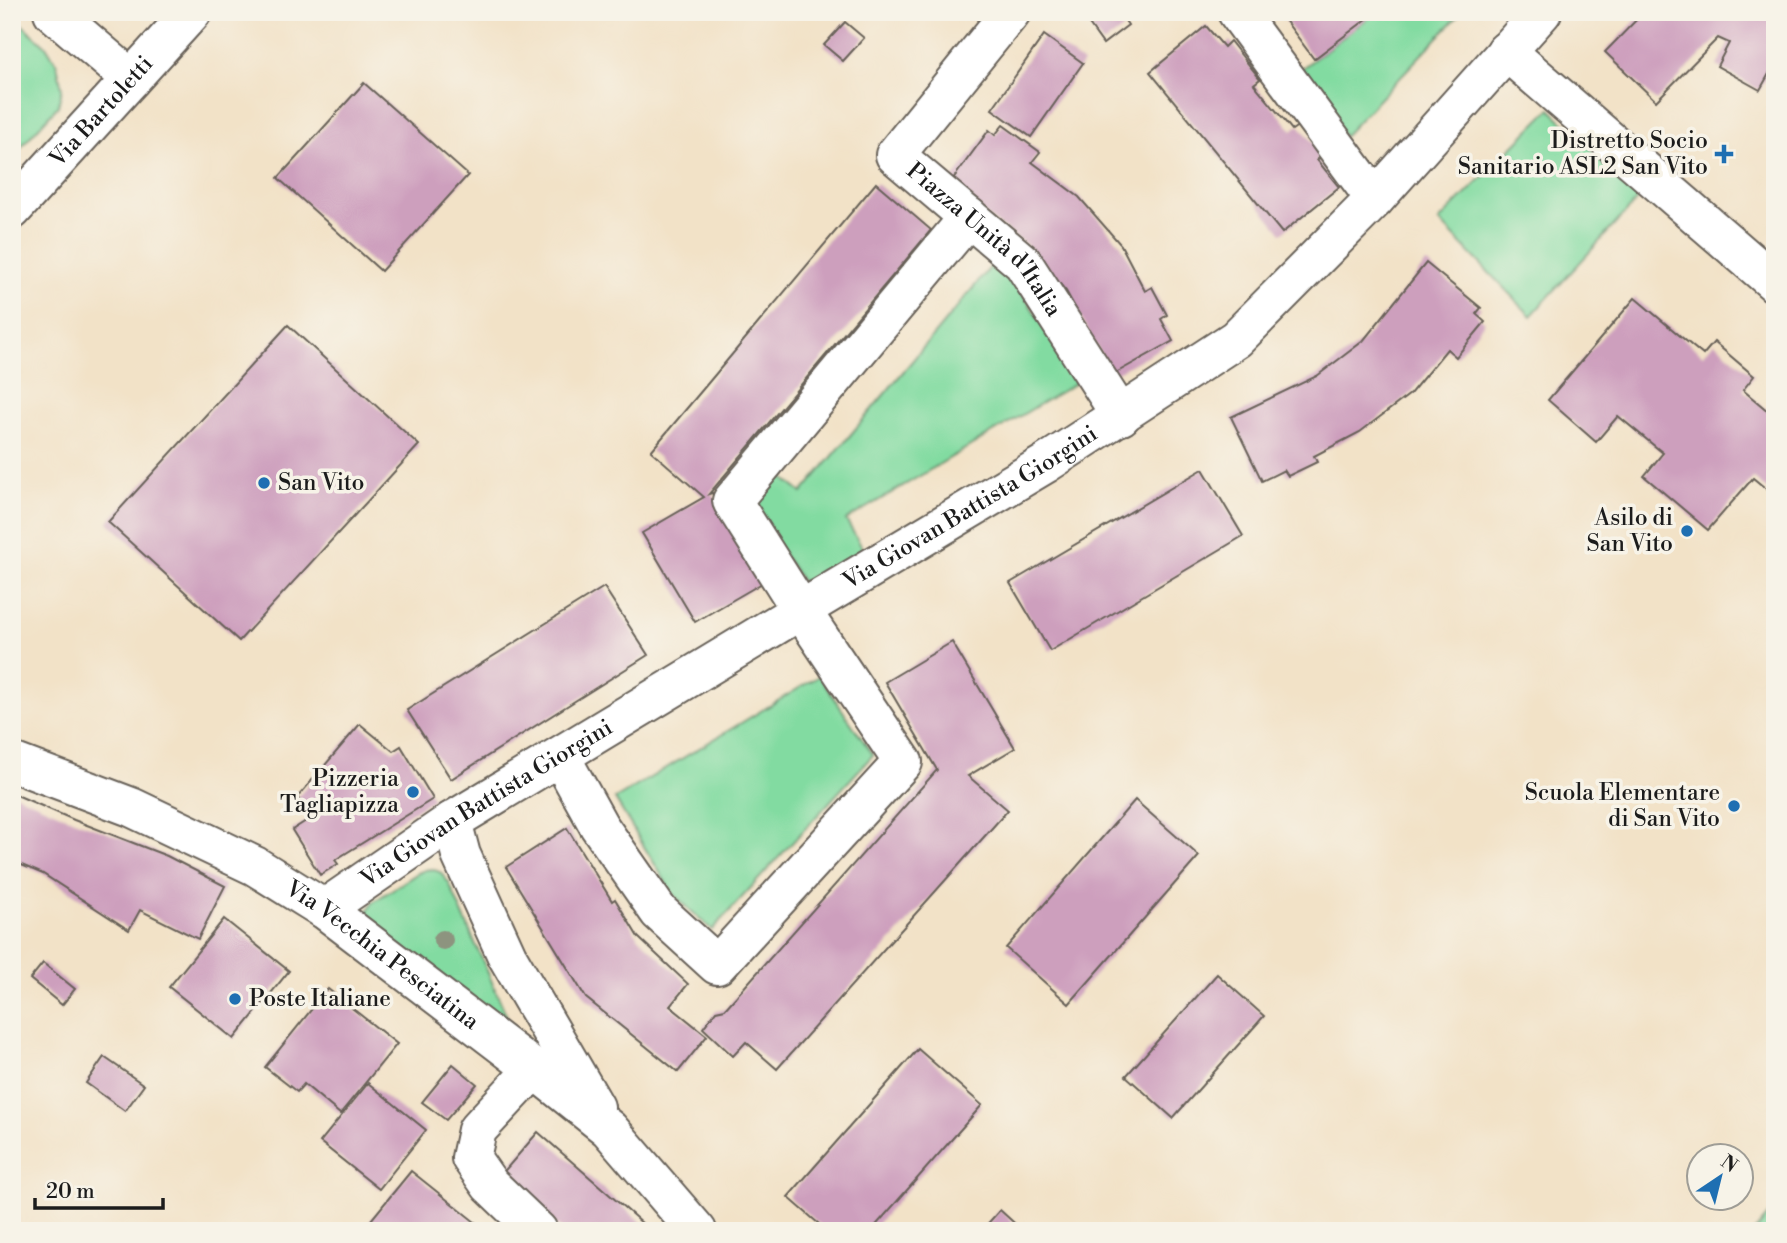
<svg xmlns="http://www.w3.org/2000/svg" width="1787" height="1243" font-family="'Libre Bodoni',serif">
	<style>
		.green { fill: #82dba1; stroke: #4f7c5e; stroke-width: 2 }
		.building { fill: #cd9fbd }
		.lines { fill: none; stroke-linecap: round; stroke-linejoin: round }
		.minor-casing { stroke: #676158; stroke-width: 42 }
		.minor { stroke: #fff; stroke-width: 38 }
		.tree { fill: #8d947f }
		.poi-dot { fill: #1f6fb2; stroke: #f7f3e8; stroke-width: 2.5 }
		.labels { text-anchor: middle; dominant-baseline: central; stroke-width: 7; stroke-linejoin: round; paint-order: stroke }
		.street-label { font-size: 23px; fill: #1c1c1c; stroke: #f7f3e8 }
		.poi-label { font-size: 23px; fill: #1c1c1c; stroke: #f7f3e8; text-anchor: end }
	</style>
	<rect width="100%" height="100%" fill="#f7f3e8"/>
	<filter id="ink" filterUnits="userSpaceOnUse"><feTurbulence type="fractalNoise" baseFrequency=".0143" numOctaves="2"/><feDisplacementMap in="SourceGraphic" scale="14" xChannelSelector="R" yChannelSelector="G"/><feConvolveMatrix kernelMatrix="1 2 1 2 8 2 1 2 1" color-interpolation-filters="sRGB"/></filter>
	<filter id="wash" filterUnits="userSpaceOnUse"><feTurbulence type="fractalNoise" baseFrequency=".00686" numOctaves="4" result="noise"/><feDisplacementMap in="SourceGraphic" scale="28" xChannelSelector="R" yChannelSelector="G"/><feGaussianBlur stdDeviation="1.57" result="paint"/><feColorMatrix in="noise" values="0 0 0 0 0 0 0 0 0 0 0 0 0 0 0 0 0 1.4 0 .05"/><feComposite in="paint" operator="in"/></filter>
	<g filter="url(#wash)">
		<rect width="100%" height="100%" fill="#f2e2c7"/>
		<!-- green -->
		<g class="green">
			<path d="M1376,12H1462L1344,136L1297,72Z"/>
			<path d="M12,16L45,45L57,64L62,89L58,106L12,157Z"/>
			<path d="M1550,109L1640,197L1531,316L1439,221Z"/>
			<path d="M993,264L1015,282L1079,381L846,520L863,549L805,586L750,506L777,473L802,493Z"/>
			<path d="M819,676L873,755L712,930L673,894L615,799Z"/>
			<path d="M431,869L440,872L449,883L511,1026V1030L375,928L368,918L367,912L373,902L418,873L425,870Z"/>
			<path d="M1775,1208V1231H1755Z"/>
		</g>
		<g id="blocks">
			<!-- building -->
			<g class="building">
				<path d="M1080,12H1119L1128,25L1103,44Z"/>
				<path d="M1279,12H1376L1314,59Z"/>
				<path d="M1644,12H1775V63L1760,90L1717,66L1729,43L1718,38L1656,101L1605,52Z"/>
				<path d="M845,22L864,38L843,61L824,45Z"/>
				<path d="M1206,26L1224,47L1230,41L1260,79L1254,84L1292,130L1299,125L1323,155L1317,160L1339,187L1282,233L1150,72Z"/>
				<path d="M1044,35L1083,63L1031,137L992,109Z"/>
				<path d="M364,83L468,175L381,271L278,178Z"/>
				<path d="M1003,125L1040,152L1032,162L1079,197L1121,245L1145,291L1152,287L1167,315L1161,319L1173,341L1112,375L1066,291L1028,246L947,187L989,130L995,135Z"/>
				<path d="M876,183L931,230L709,494L712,493L764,582L695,622L642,533L704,497L651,451Z"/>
				<path d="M1426,263L1481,308L1476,314L1485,322L1456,357L1447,349L1410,394L1360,432L1314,456L1317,462L1288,476L1284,470L1262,481L1231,417L1317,376L1363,341Z"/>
				<path d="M1635,298L1703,355L1714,342L1754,376L1743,390L1775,417V487L1770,492L1753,478L1708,530L1644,476L1663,453L1618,416L1596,442L1548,400Z"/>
				<path d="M288,325L419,445L239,641L108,522Z"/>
				<path d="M1203,469L1243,536L1050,651L1010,583Z"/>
				<path d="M604,587L648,655L451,779L407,710Z"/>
				<path d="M952,642L1015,748L968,776L1008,810L777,1069L746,1042L733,1056L703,1028L716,1011L725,1009L937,770L885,682Z"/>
				<path d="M360,724L393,751L401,746L433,799L335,860L338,864L320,875L292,830L309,819L314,813L297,798Z"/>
				<path d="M12,793L74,820L167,856L225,886L198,939L140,910L129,930L43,874L12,861Z"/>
				<path d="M1135,800L1199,856L1069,1004L1006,948Z"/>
				<path d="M567,828L612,901L615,899L638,937L688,984L670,1006L707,1036L678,1072L586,998L506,867Z"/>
				<path d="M224,919L289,971L234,1039L169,987Z"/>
				<path d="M43,963L75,989L62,1005L30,979Z"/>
				<path d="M1217,974L1264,1016L1173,1118L1126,1076Z"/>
				<path d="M328,989L397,1044L340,1114L304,1084L297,1092L265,1067Z"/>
				<path d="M918,1049L982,1105L871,1231H827L788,1197Z"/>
				<path d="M104,1057L144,1085L125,1111L86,1083Z"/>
				<path d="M453,1064L477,1084L446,1120L422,1102Z"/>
				<path d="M368,1083L426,1130L379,1189L320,1142Z"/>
				<path d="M538,1132L651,1231H564L500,1176Z"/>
				<path d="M411,1171L475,1222L467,1231H362Z"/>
				<path d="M1000,1210L1023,1231H981Z"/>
			</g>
		</g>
	</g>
	<g filter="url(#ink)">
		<use href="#blocks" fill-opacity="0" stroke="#676158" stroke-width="2"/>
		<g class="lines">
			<defs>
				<g id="minor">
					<path d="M53,12L131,79"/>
					<path id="s1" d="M1011,12L895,155L1023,263L1121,416"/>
					<path d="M1237,12L1375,199"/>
					<path d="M1506,51L1775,283"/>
					<path id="s2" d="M12,210L192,12"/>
					<path d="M560,756L599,826L659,912L717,965L903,762L801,610L732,501L969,217"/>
					<path id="s3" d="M12,762L131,807L255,866L324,909L534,1069L609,1129L697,1231"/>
					<path d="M452,821L461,855L507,956L595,1107"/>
					<path id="s4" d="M324,909L452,821L801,610L1045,464L1236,339L1375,199L1542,12"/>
					<path d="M534,1069L477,1130L471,1158L490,1185L538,1231"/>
				</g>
			</defs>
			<!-- minor casing -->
			<use href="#minor" class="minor-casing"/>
			<!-- minor -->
			<use href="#minor" class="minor"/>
		</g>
		<!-- trees -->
		<circle class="tree" cx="443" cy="940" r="10"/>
	</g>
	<!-- markers -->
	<g class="poi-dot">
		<path d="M1720.5 143.5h7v7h7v7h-7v7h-7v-7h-7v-7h7z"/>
		<circle cx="264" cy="483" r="7"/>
		<circle cx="1687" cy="531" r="7"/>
		<circle cx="413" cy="792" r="7"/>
		<circle cx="1734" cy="806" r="7"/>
		<circle cx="235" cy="999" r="7"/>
	</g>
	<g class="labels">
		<!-- street labels -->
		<g class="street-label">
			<text stroke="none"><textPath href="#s2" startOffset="133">Via Bartoletti</textPath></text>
			<text stroke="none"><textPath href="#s1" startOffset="308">Piazza Unità d'Italia</textPath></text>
			<text stroke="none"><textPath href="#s4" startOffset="761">Via Giovan Battista Giorgini</textPath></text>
			<text stroke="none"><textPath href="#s4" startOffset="194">Via Giovan Battista Giorgini</textPath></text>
			<text stroke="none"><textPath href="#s3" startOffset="420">Via Vecchia Pesciatina</textPath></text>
		</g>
		<!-- poi labels -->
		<g class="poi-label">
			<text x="1708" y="141">Distretto Socio<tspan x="1708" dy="26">Sanitario ASL2 San Vito</tspan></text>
			<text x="278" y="483" text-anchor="start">San Vito</text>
			<text x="1673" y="518">Asilo di<tspan x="1673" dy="26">San Vito</tspan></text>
			<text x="399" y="779">Pizzeria<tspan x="399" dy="26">Tagliapizza</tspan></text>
			<text x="1720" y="793">Scuola Elementare<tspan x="1720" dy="26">di San Vito</tspan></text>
			<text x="249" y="999" text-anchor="start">Poste Italiane</text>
		</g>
	</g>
	<!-- margin -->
	<rect width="1787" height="1243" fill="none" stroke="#f7f3e8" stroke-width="42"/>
	<!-- north arrow -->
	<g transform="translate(1720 1177) rotate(35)"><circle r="33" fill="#f7f3e8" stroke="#9f9d96" stroke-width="2"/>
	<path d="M0-5L12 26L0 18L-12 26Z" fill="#1f6fb2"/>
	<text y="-10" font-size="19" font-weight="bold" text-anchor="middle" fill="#1c1c1c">N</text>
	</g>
	<!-- scale -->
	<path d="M35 1198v10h128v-10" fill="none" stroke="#1c1c1c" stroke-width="3.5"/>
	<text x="46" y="1198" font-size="21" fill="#1c1c1c" stroke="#f7f3e8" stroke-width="5" paint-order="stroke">20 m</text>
</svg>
